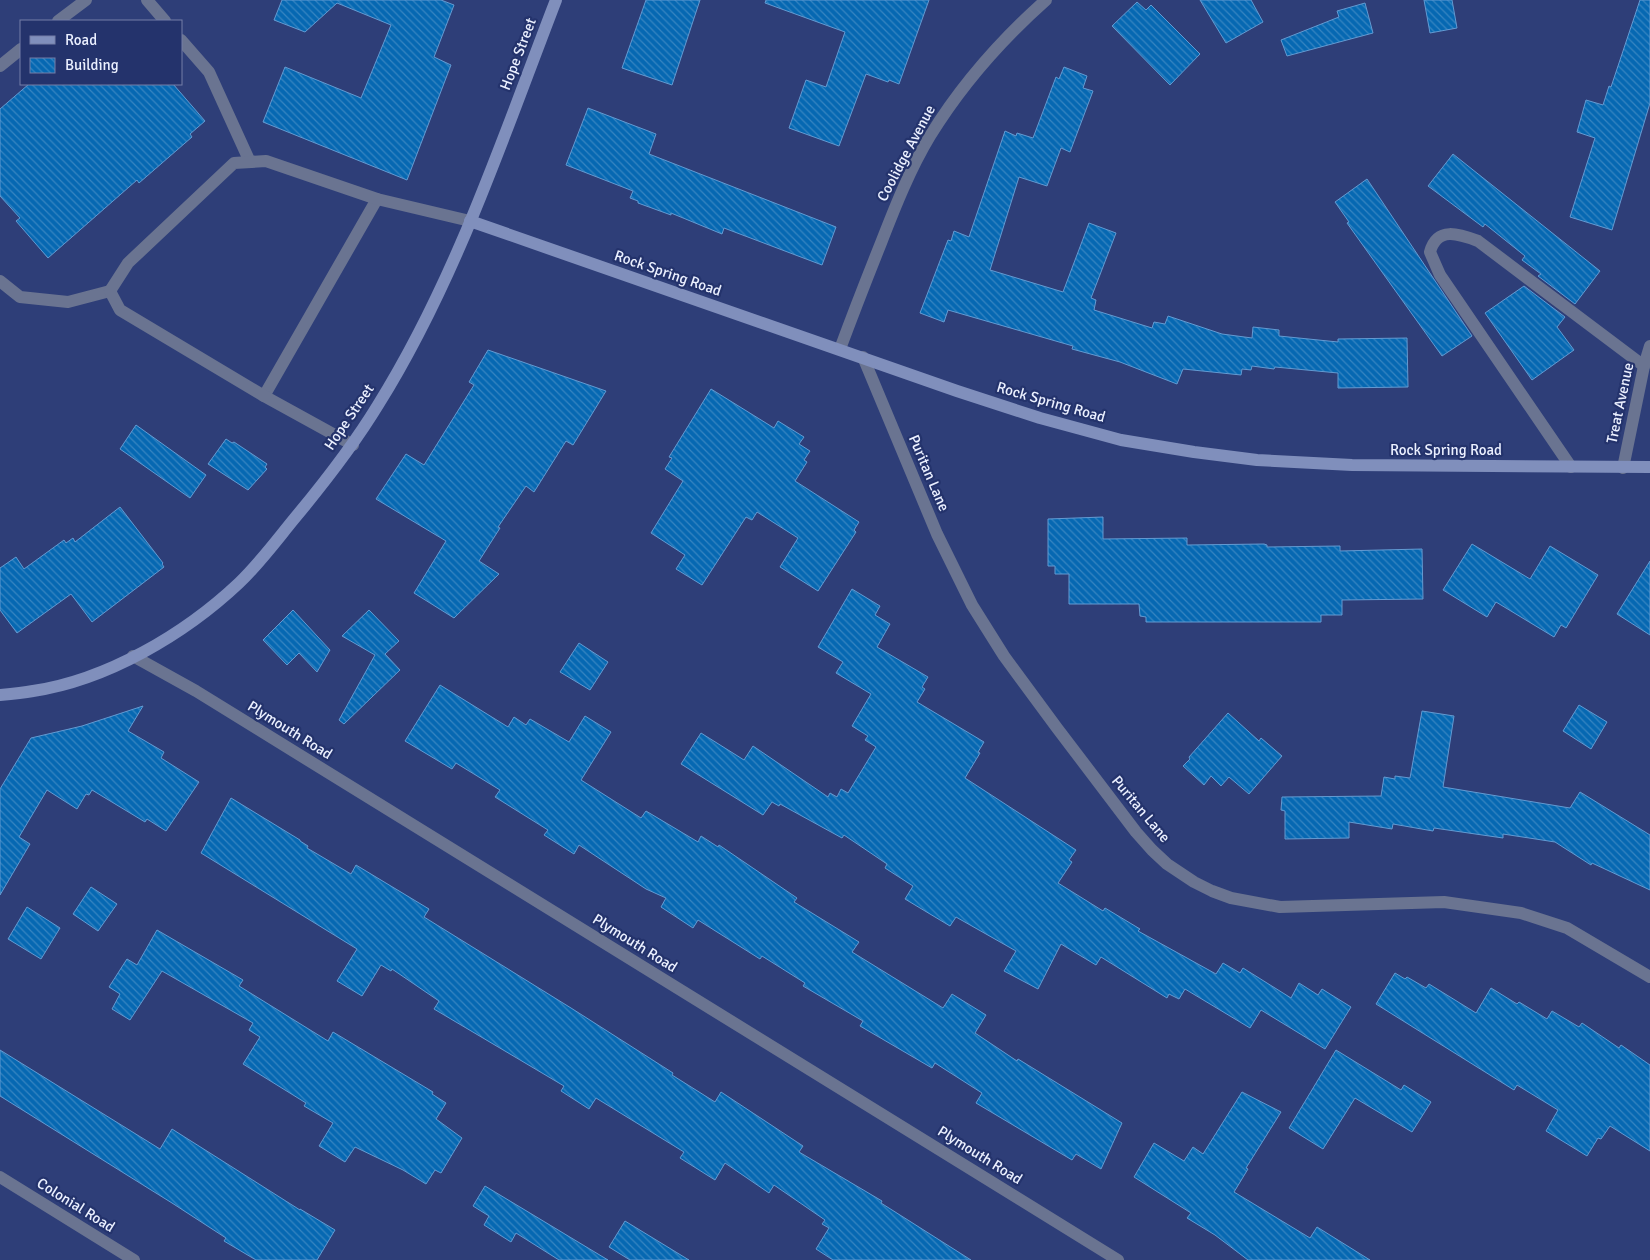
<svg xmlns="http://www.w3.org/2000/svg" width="1650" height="1260" font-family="Signika,sans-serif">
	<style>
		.building { fill: url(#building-back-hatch); stroke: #639ad2 }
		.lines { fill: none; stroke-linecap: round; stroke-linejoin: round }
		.lane { stroke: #6a7491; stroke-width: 12 }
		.street { stroke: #6a7491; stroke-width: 12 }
		.secondary { stroke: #808fbc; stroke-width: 12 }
		.labels { text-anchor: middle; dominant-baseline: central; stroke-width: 4.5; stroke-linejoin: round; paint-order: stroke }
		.street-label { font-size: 15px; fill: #ebf0ff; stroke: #24336c }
	</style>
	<defs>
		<pattern id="building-back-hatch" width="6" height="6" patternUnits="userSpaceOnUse" patternTransform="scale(1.25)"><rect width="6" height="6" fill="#0668b2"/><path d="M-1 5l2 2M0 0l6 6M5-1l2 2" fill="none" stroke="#3785c1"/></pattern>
	</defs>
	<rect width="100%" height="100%" fill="#2e3e78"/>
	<!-- building -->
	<g class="building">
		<path d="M282,0H441L454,5L434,57L451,65L407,180L263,122L285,67L361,98L391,25L337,3L305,32L274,20Z"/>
		<path d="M646,0H700L672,85L622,68Z"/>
		<path d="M766,0H929L899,84L889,80L888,82L866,74L839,146L789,128L806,80L826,87L845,32L765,3Z"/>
		<path d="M1200,0H1251L1263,22L1226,43Z"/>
		<path d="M1424,0H1452L1457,28L1430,33Z"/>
		<path d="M1640,0H1650V103L1612,230L1570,217L1595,138L1577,132L1586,100L1603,105L1609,86L1611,87Z"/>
		<path d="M1137,2L1146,10L1151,5L1200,54L1170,85L1112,26Z"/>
		<path d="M1365,3L1373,33L1287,56L1281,40L1339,17L1337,11Z"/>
		<path d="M1064,67L1087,76L1083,88L1093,91L1070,152L1061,148L1047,186L1019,177L990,270L1063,292L1089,223L1116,233L1091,298L1096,300L1094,310L1152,328L1154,322L1165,324L1168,316L1222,334L1252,338L1253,327L1279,330V336L1338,342V339L1407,338L1408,387L1338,388V373L1275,367L1274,369L1252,366L1251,370L1242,369L1241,375L1183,369L1177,384L1120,362L1072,349L1073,346L948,310L944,322L920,313L948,240L951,241L954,231L969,237L1005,131L1016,136L1017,133L1033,138L1056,77L1059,79Z"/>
		<path d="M29,84H173L205,121L190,134L192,137L139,183L137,180L48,258L16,221L20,218L0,196V109Z"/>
		<path d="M588,108L656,134L649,154L836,227L822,265L724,228L722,234L671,213V215L638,203V201L630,198L633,191L566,165Z"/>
		<path d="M1453,154L1600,271L1575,304L1538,276L1541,274L1522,260L1525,256L1485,224L1483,227L1428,186Z"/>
		<path d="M1367,179L1472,336L1442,356L1347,223L1349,222L1335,202Z"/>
		<path d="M1524,286L1565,317L1557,327L1574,350L1532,380L1485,313Z"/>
		<path d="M488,350L606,391L573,445L566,441L534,492L526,486L498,527L500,528L479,561L499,574L454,618L414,593L446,541L376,499L406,454L424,465L474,385L469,382Z"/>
		<path d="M711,389L774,428L778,421L804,437L799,444L810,451L804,460L807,462L795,481L859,522L854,530L856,532L818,591L780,567L798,538L757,512L752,520L746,517L702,585L676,569L685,555L651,533L683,481L665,469L672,458L669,457Z"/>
		<path d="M136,425L206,475L190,498L120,449Z"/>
		<path d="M226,439L232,443L234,442L267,464L265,467L267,469L248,490L208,464Z"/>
		<path d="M120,507L163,563L162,564L164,567L92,622L71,594L17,633L0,610V568L16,557L24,569L64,540L66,543L73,538L75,542Z"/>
		<path d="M1103,517V539L1187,538V545L1264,544L1267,545V547L1340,546V551L1422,549L1423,599L1342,600V615H1321V622H1146V617L1140,616L1139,604H1069V574H1055V566H1048V519Z"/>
		<path d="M1472,544L1530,579L1550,546L1598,575L1566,628L1561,625L1554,637L1496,602L1487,617L1443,590Z"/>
		<path d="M1650,561V635L1617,614Z"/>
		<path d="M852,589L880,606L875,615L890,624L877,647L928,677L922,687L925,689L917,702L984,742L978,752L980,753L965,778L1076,850L1069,860L1072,862L1058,883L1103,911L1105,908L1140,929L1138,931L1216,974L1223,963L1240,973L1243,968L1291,998L1299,983L1318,995L1322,989L1351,1007L1325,1049L1261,1010L1250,1028L1185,989L1179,999L1169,994L1167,998L1101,957L1096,965L1061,944L1038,989L1004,971L1016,951L956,917L950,926L905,899L913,886L885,868L887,864L844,835L842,838L780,804L779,806L772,802L763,815L681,764L701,733L744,760L753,746L828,797L830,793L837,797L841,789L848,793L876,747L865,740L868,736L852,726L871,694L836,673L843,662L818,647Z"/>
		<path d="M293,610L330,650L317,672L299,653L287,665L263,640Z"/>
		<path d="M369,610L399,641L385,654L400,670L344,724L339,720L375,655L342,636Z"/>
		<path d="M579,643L608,662L590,690L560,672Z"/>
		<path d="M440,685L508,727L514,717L526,725L530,719L569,742L585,716L611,732L581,780L641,818L646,811L698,842L701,836L718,847L719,845L797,898L794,902L859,942L852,952L943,1008L952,994L986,1015L975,1033L1017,1061L1018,1059L1122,1123L1101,1169L1076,1154L1072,1160L976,1103L982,1093L935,1063L932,1068L860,1026L863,1021L803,986L805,983L762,956L760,959L698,920L693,928L661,907L666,898L646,889L579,845L574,854L544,835L548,830L495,797L500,790L456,763L452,769L405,741Z"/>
		<path d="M1579,705L1607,722L1591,749L1563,731Z"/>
		<path d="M143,706L128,731L164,752L161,758L199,782L166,831L147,819L145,822L92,790L89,795L86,794L77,809L47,790L19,837L30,844L0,895V789L31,738L82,726Z"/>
		<path d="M1422,711L1454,716L1443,787L1570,808L1580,792L1650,835V890L1592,863L1591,865L1555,842L1503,834V838L1434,828L1433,831L1393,824L1392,829L1349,822V838L1285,839V811L1281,810L1282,797L1381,796L1384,777L1395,779V776L1410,778Z"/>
		<path d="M1228,713L1259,741L1261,738L1282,756L1249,794L1229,777L1221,786L1211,776L1204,785L1183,766L1190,759L1189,757Z"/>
		<path d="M231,798L300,840V841L308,846L307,848L351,874L356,865L429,909L424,917L571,1008L673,1073L672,1075L715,1102L721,1092L803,1146L799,1152L882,1201L881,1203L971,1260H833L816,1249L829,1228L822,1224L825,1220L774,1185L769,1193L725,1163L715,1180L680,1158L684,1152L596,1098L589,1109L561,1091L564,1086L434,1009L439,1001L392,969L391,971L381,965L362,996L337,981L357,949L201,853Z"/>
		<path d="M91,887L117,904L98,931L73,914Z"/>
		<path d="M27,907L60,928L41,959L8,939Z"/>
		<path d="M157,930L243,980L239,986L328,1041L333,1032L433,1092L432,1094L446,1103L436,1119L462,1138L441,1173L435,1170L426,1184L403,1170L355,1147L345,1162L319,1146L333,1123L304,1106L306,1103L243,1064L260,1037L249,1030L253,1023L162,971L130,1020L112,1009L120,994L109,987L127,959L137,965Z"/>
		<path d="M1395,973L1405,979L1407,977L1426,988L1429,984L1476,1013L1491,988L1517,1004L1519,1002L1547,1019L1552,1011L1579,1027L1582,1023L1619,1048L1621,1045L1650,1065V1151L1610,1126L1601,1139L1598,1138L1587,1156L1546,1131L1558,1110L1517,1085L1514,1090L1376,1004Z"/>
		<path d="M0,1050L160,1149L172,1129L300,1210V1209L335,1230L317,1260H256L224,1241L226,1238L172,1203L0,1096Z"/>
		<path d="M1336,1050L1401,1090L1404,1085L1431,1102L1412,1132L1355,1098L1323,1149L1289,1128Z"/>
		<path d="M1242,1092L1281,1112L1246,1168L1248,1169L1234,1192L1310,1238L1317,1227L1370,1260H1248L1215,1235L1187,1218L1191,1213L1134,1177L1154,1143L1184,1161L1193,1147L1203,1154Z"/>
		<path d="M485,1186L608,1260H559L516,1233L511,1242L484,1225L489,1216L473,1206Z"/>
		<path d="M625,1221L689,1260H630L609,1247Z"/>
	</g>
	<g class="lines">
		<!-- lane -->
		<g class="lane">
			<path d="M147,0L165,21"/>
			<path d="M58,21L86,0"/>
			<path d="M181,40L209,72L250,162"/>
			<path d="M0,66L21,49"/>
			<path d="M0,281L20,297L68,302L110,291"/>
			<path d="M264,396L377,199"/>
			<path d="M353,445L264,396L120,310L110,291L128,263L234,163L266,161L377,199L470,221"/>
			<path d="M1571,467L1440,275L1430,252C1437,226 1459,234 1478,241L1644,366"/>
		</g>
		<!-- street -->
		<g class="street">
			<path d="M840,349C853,314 867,278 881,243C895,207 910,169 930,136C962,84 1001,40 1046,0"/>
			<path d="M863,357L937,534L972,605L1004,656L1057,728L1136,832L1152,850L1167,864L1194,882L1212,891L1231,898L1280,907L1444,902L1521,913L1567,928L1650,977"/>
			<path d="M1623,468L1644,366L1650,346"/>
			<path d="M133,656L196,691L1118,1260"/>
			<path d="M0,1177L134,1260"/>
		</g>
		<!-- secondary -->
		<g class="secondary">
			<path d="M470,221L957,391L1040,418L1121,440L1194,452L1257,460L1352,465L1650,467"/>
			<path d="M0,695C11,694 22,693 33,691C107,680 185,634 239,583C259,564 276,541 294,519C324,483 353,446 378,405C456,280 503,137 556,0"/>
		</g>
	</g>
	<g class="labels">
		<!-- street labels -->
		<g class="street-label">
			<text transform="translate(518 54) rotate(-69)">Hope Street</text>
			<text transform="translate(906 153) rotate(-62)">Coolidge Avenue</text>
			<text transform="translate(668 273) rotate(19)">Rock Spring Road</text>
			<text transform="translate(1051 402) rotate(16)">Rock Spring Road</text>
			<text transform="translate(1620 403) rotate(-78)">Treat Avenue</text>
			<text transform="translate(349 417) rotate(-56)">Hope Street</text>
			<text x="1446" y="450">Rock Spring Road</text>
			<text transform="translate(929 473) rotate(67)">Puritan Lane</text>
			<text transform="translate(290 730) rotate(32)">Plymouth Road</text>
			<text transform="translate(1141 809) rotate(50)">Puritan Lane</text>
			<text transform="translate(635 943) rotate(32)">Plymouth Road</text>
			<text transform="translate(980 1155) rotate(32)">Plymouth Road</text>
			<text transform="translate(76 1205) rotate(32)">Colonial Road</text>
		</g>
	</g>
	<!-- legend -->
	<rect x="20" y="20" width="162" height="65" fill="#24336c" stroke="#747fa7"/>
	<rect x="30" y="36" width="25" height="8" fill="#808fbc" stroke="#747fa7"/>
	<text x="65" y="45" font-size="15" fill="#ebf0ff">Road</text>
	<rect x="30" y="58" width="25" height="15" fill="url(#building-back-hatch)" stroke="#747fa7"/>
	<text x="65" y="70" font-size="15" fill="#ebf0ff">Building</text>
</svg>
